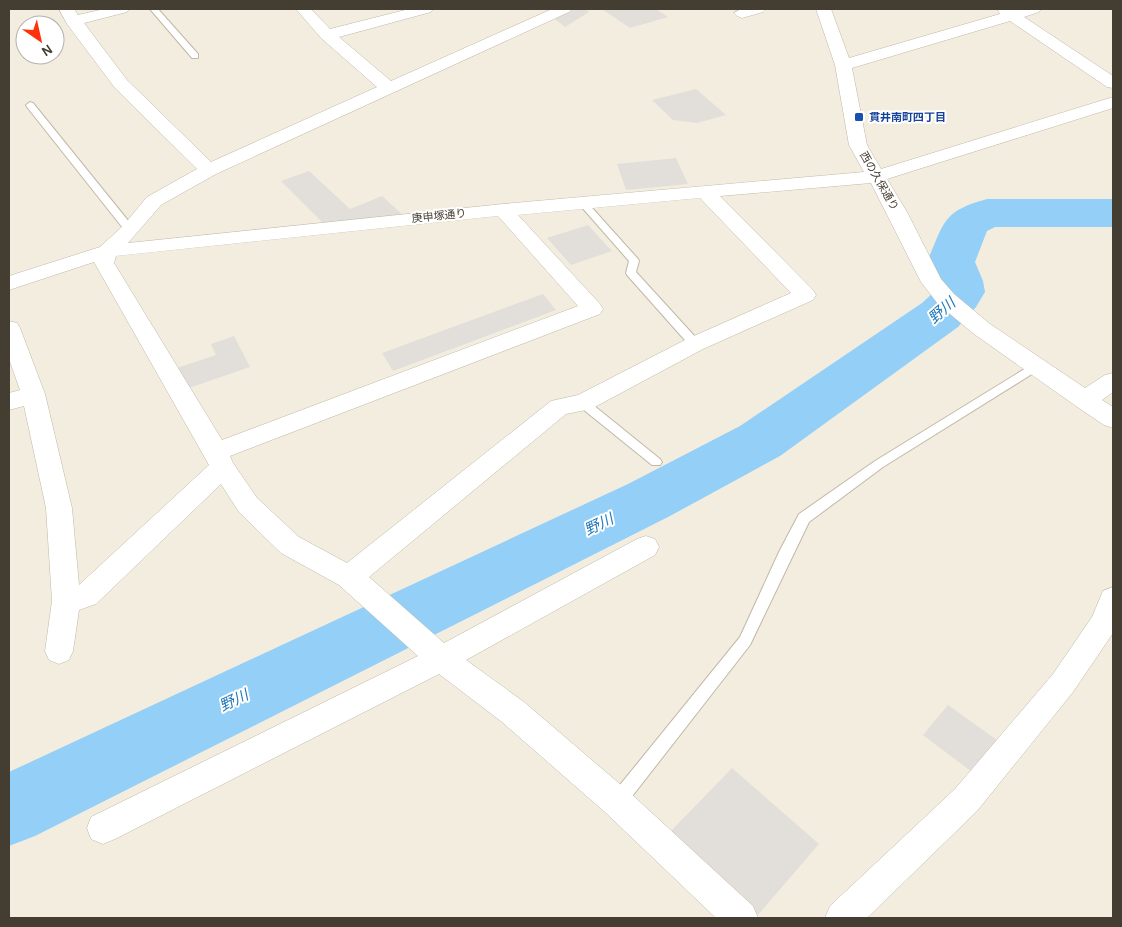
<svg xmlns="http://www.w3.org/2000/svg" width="1122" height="927" font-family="'Alegreya Sans','Noto Sans JP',sans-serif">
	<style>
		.parking { fill: #e2dfda }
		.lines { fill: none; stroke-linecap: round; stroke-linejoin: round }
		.river { fill: #94cff8; fill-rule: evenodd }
		.service-casing { stroke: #c1b8a5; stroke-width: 2 }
		.minor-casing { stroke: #c1b8a5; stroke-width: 1 }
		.service { fill: #fff; fill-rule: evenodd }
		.minor { fill: #fff; fill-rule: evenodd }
		.transit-dot { fill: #1a4fb4; stroke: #fff; stroke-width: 2 }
		.labels { text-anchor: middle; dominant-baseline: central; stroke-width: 4; stroke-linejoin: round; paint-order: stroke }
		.far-transit-label { font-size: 11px; font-weight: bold; fill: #164399; stroke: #fff; text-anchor: start }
		.far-street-label { font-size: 11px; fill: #443d31; stroke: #fff }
		.water-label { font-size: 15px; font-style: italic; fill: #2078ba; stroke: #fff }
	</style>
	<rect width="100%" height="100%" fill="#f3ede0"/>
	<!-- parking -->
	<g class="parking">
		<path d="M572,9H585L589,12L565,27L555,19Z"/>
		<path d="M602,9H656L668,17L630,28Z"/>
		<path d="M696,89L726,115L697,123L673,120L652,100Z"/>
		<path d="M676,158L688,184L626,190L617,164Z"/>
		<path d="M309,171L350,209L382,196L404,216L323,223L281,181Z"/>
		<path d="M588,225L612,251L571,265L547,238Z"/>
		<path d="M543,294L556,310L393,371L382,353Z"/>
		<path d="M234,336L250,367L186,389L177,368L216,355L211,344Z"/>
		<path d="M948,705L1001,743L976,775L923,735Z"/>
		<path d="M732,768L819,844L758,915L670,832Z"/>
	</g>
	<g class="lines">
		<!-- river -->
		<path class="river" d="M987,199H1113V227H995L987,231L975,262L983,281L985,292L976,307L958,327L780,456L670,516L35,836L9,846V772L628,484L740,426L922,303L936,290L935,281L927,262C944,223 942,211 987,199Z"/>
		<defs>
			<g id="service">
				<path d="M150,9H158L198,54V58H192Z"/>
				<path d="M30,102L33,103L134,228V232H126L27,107L26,105Z"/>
				<path d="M582,199L585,200L638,259L639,261L636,272L699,341L701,344L699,347H691L627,275L626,273L629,261L579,204V200Z"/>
				<path d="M1036,362L1040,363L1042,366L1040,369L883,467L809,522L750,645L623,808L617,810L611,808L609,802L611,796L740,637L779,552L799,514L875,461Z"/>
				<path d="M583,399L587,400L660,459L662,462L660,465H652L579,406L577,403L579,400Z"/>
			</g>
			<g id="minor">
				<path d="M59,9H74L78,15L104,9H129L127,12L84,23L127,80L211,162L377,87L321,38L296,9H311L330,29L409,9H433L431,12L339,37L391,81L552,9H572L569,12L216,174L161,205L128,243L503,204L864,172L849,145L835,65L816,9H831L849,58L1000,14L997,9H1041L1039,12L1024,17L1113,76V88L1107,87L1010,21L852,68L867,145L881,169L1113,97V108L887,179L907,212L941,279L954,294L990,324L1085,388L1105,375L1113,373V392L1102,400L1113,407V428L1104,425L1076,406L974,334L938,304L921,282L871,183L720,196L813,290L816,295L813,300L703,349L591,409L566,414L369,577L444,643L637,539L646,536L655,539L659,547L655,555L466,660L524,702L628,791L753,906L758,918H716L606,813L502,722L439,674L115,839L103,844L91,839L87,828L91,817L418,656L339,585L281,553L239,512L221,484L96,604L79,610L73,651L69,660L59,664L49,660L45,651L52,601L46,508L24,406L9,410V393L20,390L9,359V321L17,323L20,328L45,394L72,508L79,585L209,465L94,262L9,290V276L100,247L123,226L147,197L197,169L115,88L67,24ZM700,198L791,293L687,339L578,395L551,401L347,563L299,537L257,498L233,463L230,456L600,314L603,309L600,304L518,215ZM498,216L578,306L222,440L114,263L116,256Z"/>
				<path d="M741,9H766L763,12L742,18L737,16L734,13Z"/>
				<path d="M1113,587V633L1073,692L977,811L867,918H825L830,906L955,789L1053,674L1092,617L1103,591Z"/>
			</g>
		</defs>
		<!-- service casing -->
		<use href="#service" class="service-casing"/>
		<!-- minor casing -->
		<use href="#minor" class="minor-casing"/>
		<!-- service -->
		<use href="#service" class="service"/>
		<!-- minor -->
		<use href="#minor" class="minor"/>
	</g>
	<!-- markers -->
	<rect class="transit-dot" x="854" y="112" width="10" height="10" rx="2.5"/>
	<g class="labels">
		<!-- far-transit labels -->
		<g class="far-transit-label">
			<text x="869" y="117">貫井南町四丁目</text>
		</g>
		<!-- far-street labels -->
		<g class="far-street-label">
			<text transform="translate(879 181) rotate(60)">西の久保通り</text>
			<text transform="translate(439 216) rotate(-6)">庚申塚通り</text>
		</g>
		<!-- water labels -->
		<g class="water-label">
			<text transform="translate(942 311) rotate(-41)">野川</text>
			<text transform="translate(599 525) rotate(-26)">野川</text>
			<text transform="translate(234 701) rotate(-26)">野川</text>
		</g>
	</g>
	<!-- border -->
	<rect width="1122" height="927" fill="none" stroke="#443d31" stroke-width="20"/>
	<!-- north arrow -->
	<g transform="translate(40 40) rotate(146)"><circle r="24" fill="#ffffff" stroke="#b4b1ad"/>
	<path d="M0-4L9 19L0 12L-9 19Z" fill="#ff310b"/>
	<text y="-8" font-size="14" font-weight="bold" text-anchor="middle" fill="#443d31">N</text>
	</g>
</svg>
